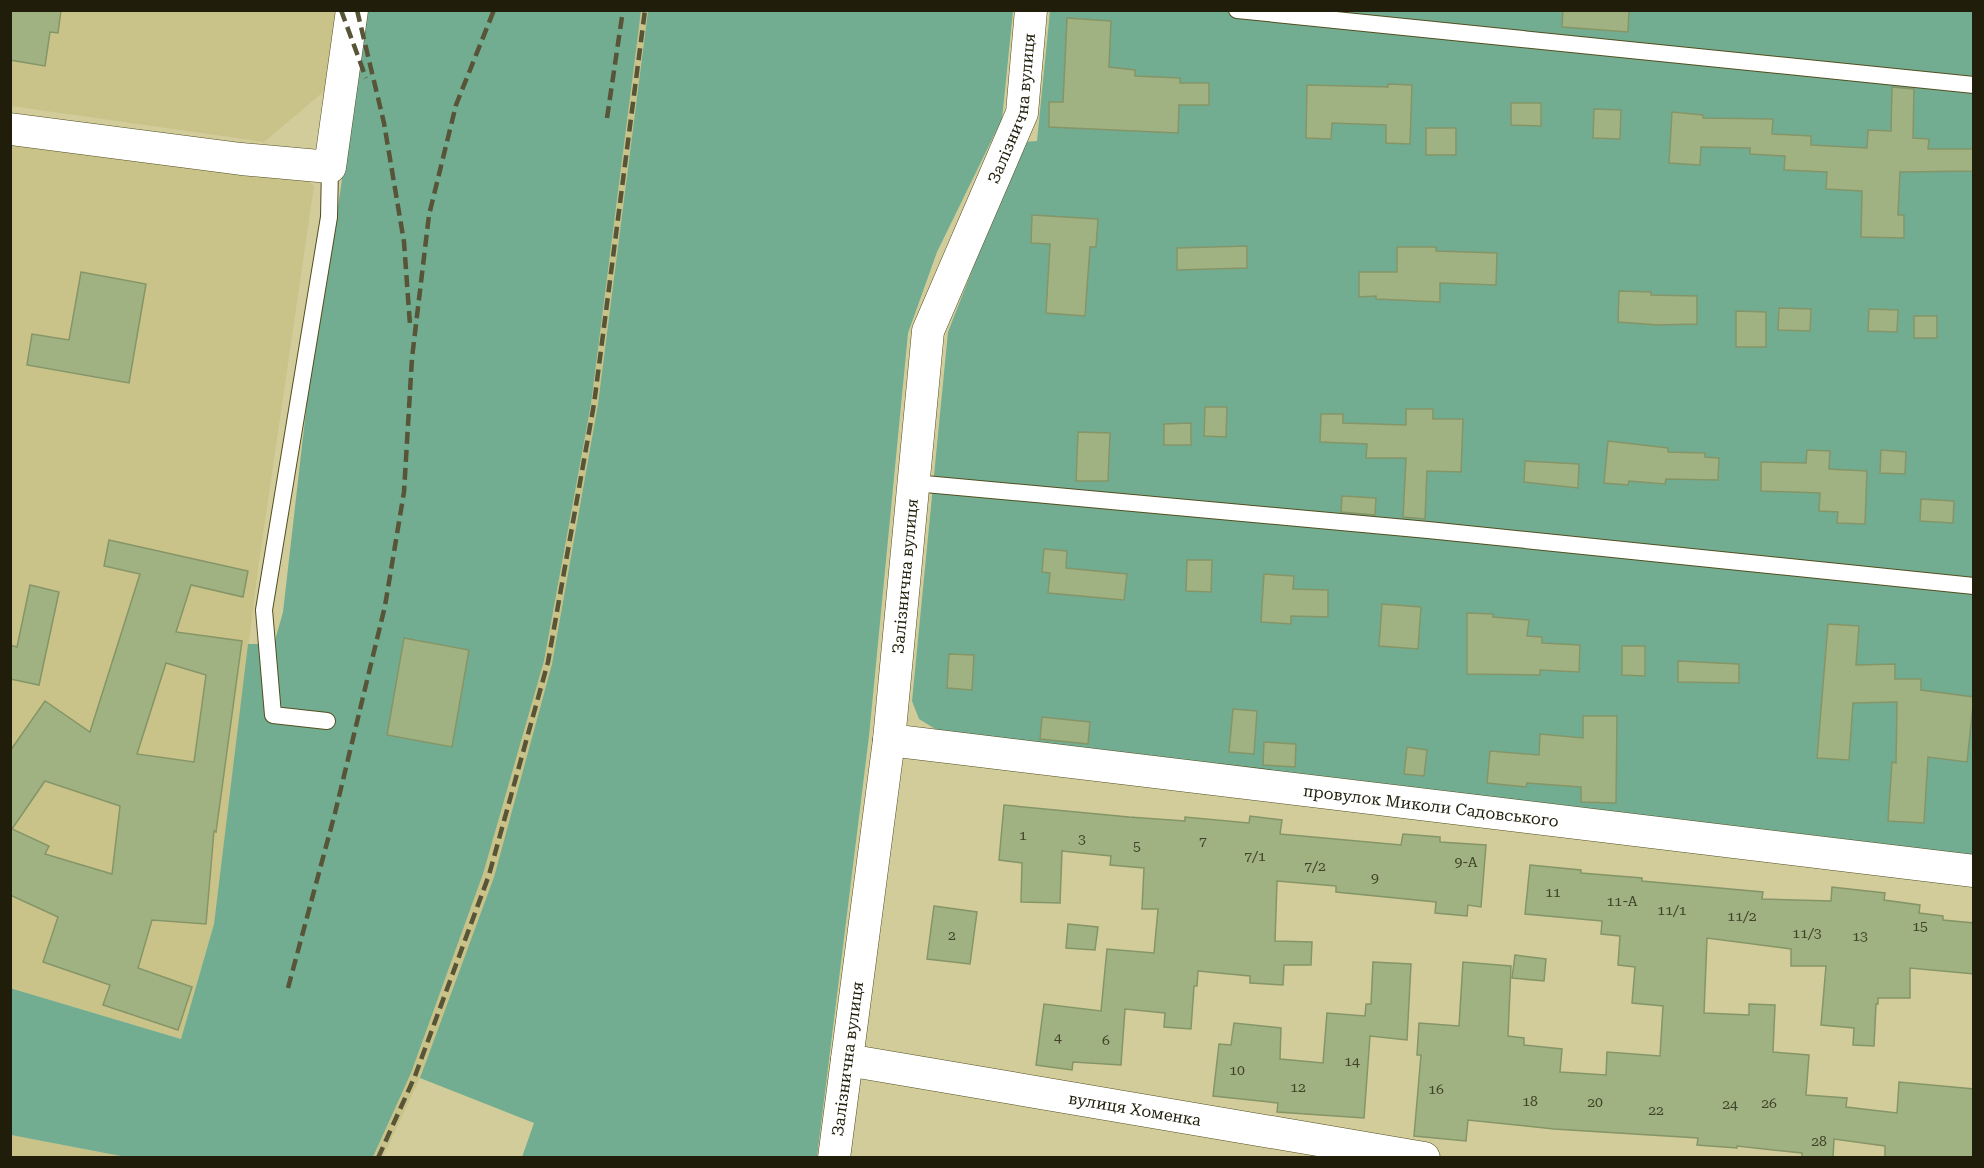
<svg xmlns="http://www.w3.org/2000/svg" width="1984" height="1168" font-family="'Roboto Serif',serif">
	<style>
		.built { fill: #c9c389 }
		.green { fill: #72ad92 }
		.building { fill: #a0b182; stroke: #859567; stroke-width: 1.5; fill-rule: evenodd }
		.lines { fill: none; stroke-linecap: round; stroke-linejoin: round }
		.service-casing { stroke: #534e1f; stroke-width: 18 }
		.minor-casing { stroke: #534e1f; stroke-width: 33 }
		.service { stroke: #fff; stroke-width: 16 }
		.minor { stroke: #fff; stroke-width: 32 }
		.rail { stroke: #575437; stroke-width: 4.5; stroke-dasharray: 12 6; stroke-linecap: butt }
		.labels { text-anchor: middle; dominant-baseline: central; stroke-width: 6; stroke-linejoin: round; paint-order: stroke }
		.number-label { font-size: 14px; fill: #404328 }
		.street-label { font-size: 16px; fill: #201e0a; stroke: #d1cc9a }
	</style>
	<rect width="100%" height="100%" fill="#d1cc9a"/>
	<!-- built -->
	<g class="built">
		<path d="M11,11H338L329,87L264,142L11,106Z"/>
		<path d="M641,11H648L598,404L552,664L494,877L420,1078L383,1157L373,1158L411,1073L483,874L544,661L591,404Z"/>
		<path d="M11,140L305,178L314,186L258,569L214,924L181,1039L11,988Z"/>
		<path d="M10,1135H11L126,1157H11Z"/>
	</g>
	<!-- green -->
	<g class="green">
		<path d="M367,11H641L591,404L544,661L483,874L411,1073L373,1157H126L11,1135L10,988L181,1039L214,924L248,644H274L283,612L315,332L337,213Z"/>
		<path d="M648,11H1013L1002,119L937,252L908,333L869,736L817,1157H522L534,1123L420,1078L494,877L552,664L598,404Z"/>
		<path d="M1050,11H1973V863L1023,750L937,730L919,719L912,701L948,332L1022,142L1037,141Z"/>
	</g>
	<!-- building -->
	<g class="building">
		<path d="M10,10H61L58,33L50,32L45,66L10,60Z"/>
		<path d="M1563,10H1629L1628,32L1562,27Z"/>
		<path d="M1067,18L1111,21L1109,67L1135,70V76L1180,78V83H1209V105H1179L1178,133L1049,127V102H1063Z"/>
		<path d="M1388,84L1412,85L1410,144L1386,143V125L1332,123L1331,139L1306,138L1307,85L1388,87Z"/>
		<path d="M1892,87L1914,89L1913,138L1929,139L1928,149H1974V171L1900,172L1898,215H1904V238L1861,237L1862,191L1826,189L1827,172L1784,170L1785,156L1750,154V148L1701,147L1700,165L1669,163L1672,112L1703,115V118L1773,119L1772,134L1811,136V145L1867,148L1868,130L1891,131Z"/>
		<path d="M1511,103H1541V126L1511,125Z"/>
		<path d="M1594,109L1621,110L1620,139L1593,138Z"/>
		<rect x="1426" y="128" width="30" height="27"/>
		<path d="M1032,215L1098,219L1096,247H1090L1085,316L1046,313L1050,244L1031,243Z"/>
		<path d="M1247,246V268L1177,270V248Z"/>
		<path d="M1397,247H1436V251L1497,253L1496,285L1440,283V302L1376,299V296L1359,297V272H1397Z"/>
		<path d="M81,272L146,284L129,383L27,365L32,334L69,340Z"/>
		<path d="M1619,291L1651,292V295L1697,296V324L1658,325L1618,322Z"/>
		<path d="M1779,308L1811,309L1810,331L1778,330Z"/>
		<path d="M1869,309L1898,310L1897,332L1868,331Z"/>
		<path d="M1736,311L1766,312V347H1736Z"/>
		<rect x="1914" y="316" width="23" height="22"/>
		<path d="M1205,407H1227L1226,437L1204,436Z"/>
		<path d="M1406,409H1433V419H1463L1461,472L1427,471L1425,519L1403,517L1406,458H1366L1367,444L1320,442L1321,414H1343V423L1406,425Z"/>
		<path d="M1191,423V445H1164V424Z"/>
		<path d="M1078,432L1110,433L1108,481H1076Z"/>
		<path d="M1608,441L1668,448V452L1705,453V457L1719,458L1718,480L1666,479L1665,484L1629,481L1628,485L1604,483Z"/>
		<path d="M1807,450L1830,451L1829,469L1867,471L1865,524L1837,523L1838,512L1819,511L1820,493L1761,491V462L1806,463Z"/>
		<path d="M1881,450L1906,452L1905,474L1880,473Z"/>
		<path d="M1525,461L1579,464L1578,488L1524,482Z"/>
		<path d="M1342,496L1376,498L1375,515L1341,512Z"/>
		<path d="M1921,499L1954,501L1953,523L1920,521Z"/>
		<path d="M109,540L248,571L243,597L191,585L176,632L242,641L216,832L214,831L206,924L152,920L138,968L192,987L178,1030L103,1005L110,985L43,962L58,917L10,895V751L45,701L90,732L140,574L104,566ZM166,663L206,675L194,762L137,754ZM45,781L120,806L112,874L45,854L49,846L12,829Z"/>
		<path d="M1044,549L1067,551L1066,568L1127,574L1124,600L1048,593L1050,573L1042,572Z"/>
		<path d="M1187,560H1212L1211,592L1186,591Z"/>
		<path d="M1264,574L1294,576L1293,589L1328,590V617L1291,616V624L1261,622Z"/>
		<path d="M30,585L59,592L39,685L10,679V645L17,647Z"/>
		<path d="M1382,604L1421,607L1418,649L1379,646Z"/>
		<path d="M1467,613L1493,614V617L1529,620L1527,636L1542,637V643L1580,645L1579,672L1540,670V675L1467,674Z"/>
		<path d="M1828,624L1859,626L1856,665L1895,664V679H1921V690L1974,697L1967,762L1928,757L1924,823L1888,821L1892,762L1896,763L1897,702L1853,703L1849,760L1817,758Z"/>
		<path d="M404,638L469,650L452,747L387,735Z"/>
		<path d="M1622,646H1645V676L1622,675Z"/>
		<path d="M949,654L974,655L972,690L947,688Z"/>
		<path d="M1678,661L1739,664V683L1678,682Z"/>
		<path d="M1233,709L1257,711L1254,754L1229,752Z"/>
		<path d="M1583,716H1617L1616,803L1581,802V787L1527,783L1526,787L1487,783L1490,751L1539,755L1540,734L1583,738Z"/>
		<path d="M1042,717L1090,722L1088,744L1040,739Z"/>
		<path d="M1264,742L1296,744L1295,767L1263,765Z"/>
		<path d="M1407,747L1427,750L1424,776L1404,774Z"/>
		<path d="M1004,805L1129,817L1185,821V817L1249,823L1250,816L1282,820L1280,834L1401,845L1403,834L1440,837V842L1486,845L1481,907L1468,905L1467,916L1435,913L1436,902L1336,892V886L1277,881L1275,941L1312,942L1311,965H1284L1283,985L1250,983V976L1198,971L1197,986H1194L1191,1029L1164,1027L1165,1013L1125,1009L1121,1065L1073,1062L1072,1070L1036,1065L1044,1004L1101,1011L1107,949L1154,953L1158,909H1142L1144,868L1110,865L1111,856L1062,851L1060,903L1021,902L1022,863L999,860Z"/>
		<path d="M1530,865L1581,870V873L1642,878V881L1763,892L1762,899L1831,901L1832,887L1885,893L1884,900L1920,905L1919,913L1943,916V920L1974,923V974L1910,968V998H1878V1004H1876L1874,1046L1853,1045L1854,1028L1821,1025L1826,966H1791V949L1707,938L1704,1013L1749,1015V1004L1775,1005L1773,1052L1809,1055L1806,1095L1847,1098L1846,1107L1897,1113L1899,1082L1974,1089V1158H1885V1146L1834,1139L1833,1158H1802V1153L1737,1146V1148L1697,1145L1698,1138L1554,1129L1468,1120L1466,1141L1414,1136L1421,1055H1417L1419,1023L1459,1026L1463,962L1511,966L1508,1036L1524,1038V1045L1562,1049L1560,1072L1606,1075L1607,1052L1660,1056L1663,1006L1632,1003L1635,967L1618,965L1620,936L1601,934L1602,921L1525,914Z"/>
		<path d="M934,906L977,912L970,964L927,959Z"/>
		<path d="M1068,924L1098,927L1095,950L1066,948Z"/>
		<path d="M1515,955L1546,959L1544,981L1512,978Z"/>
		<path d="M1373,962L1411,964L1407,1040L1370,1036L1364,1118L1277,1112L1278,1103L1213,1096L1219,1044L1231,1045L1234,1023L1281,1028L1280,1059L1323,1063L1327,1013L1365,1016L1366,1004H1371Z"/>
	</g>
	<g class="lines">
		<defs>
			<g id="service">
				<path d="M1237,10L1974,85"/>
				<path d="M914,483L1428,530L1974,586"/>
				<path d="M327,721L273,715L264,610L329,217L330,167"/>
			</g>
			<g id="minor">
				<path d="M10,129L241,159L330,167L352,10"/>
				<path id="s1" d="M889,740L1974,871"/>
				<path id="s2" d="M847,1060L1424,1158"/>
				<path id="s3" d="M834,1158L889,740L928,331L1022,113L1031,10"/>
			</g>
		</defs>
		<!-- service casing -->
		<use href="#service" class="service-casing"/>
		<!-- minor casing -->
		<use href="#minor" class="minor-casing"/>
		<!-- service -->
		<use href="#service" class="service"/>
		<!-- minor -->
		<use href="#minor" class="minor"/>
		<!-- rail -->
		<g class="rail">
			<path d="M341,10L366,78"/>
			<path d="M357,10L384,123L404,242L410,325"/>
			<path d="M607,118L623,10"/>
			<path d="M288,988L335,813L385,606L404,492L412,358L429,215L456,105L494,10"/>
			<path d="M378,1158L415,1076L489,875L548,662L594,404L645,10"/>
		</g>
	</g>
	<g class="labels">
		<!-- number labels -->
		<g class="number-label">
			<text x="1023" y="835">1</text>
			<text x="1082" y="839">3</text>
			<text x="1203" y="841">7</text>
			<text x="1137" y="846">5</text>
			<text x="1255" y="856">7/1</text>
			<text x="1466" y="862">9-А</text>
			<text x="1315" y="866">7/2</text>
			<text x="1375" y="878">9</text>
			<text x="1553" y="892">11</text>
			<text x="1622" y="901">11-А</text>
			<text x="1672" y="910">11/1</text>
			<text x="1742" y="916">11/2</text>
			<text x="1920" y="926">15</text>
			<text x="1807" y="933">11/3</text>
			<text x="952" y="935">2</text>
			<text x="1860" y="936">13</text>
			<text x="1058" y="1037">4</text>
			<text x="1106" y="1040">6</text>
			<text x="1352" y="1061">14</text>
			<text x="1237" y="1070">10</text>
			<text x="1298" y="1087">12</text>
			<text x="1436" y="1089">16</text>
			<text x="1530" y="1101">18</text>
			<text x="1595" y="1102">20</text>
			<text x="1769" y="1103">26</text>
			<text x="1730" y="1104">24</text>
			<text x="1656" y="1110">22</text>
			<text x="1819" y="1141">28</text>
		</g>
		<!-- street labels -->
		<g class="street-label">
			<text stroke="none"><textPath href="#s3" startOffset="1072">Залізнична вулиця</textPath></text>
			<text stroke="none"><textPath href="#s3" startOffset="586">Залізнична вулиця</textPath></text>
			<text stroke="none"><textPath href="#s1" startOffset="546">провулок Миколи Садовського</textPath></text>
			<text stroke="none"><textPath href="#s3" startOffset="100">Залізнична вулиця</textPath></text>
			<text stroke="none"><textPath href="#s2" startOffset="292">вулиця Хоменка</textPath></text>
		</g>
	</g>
	<!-- border -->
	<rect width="1984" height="1168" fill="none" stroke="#201e0a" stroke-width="24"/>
</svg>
